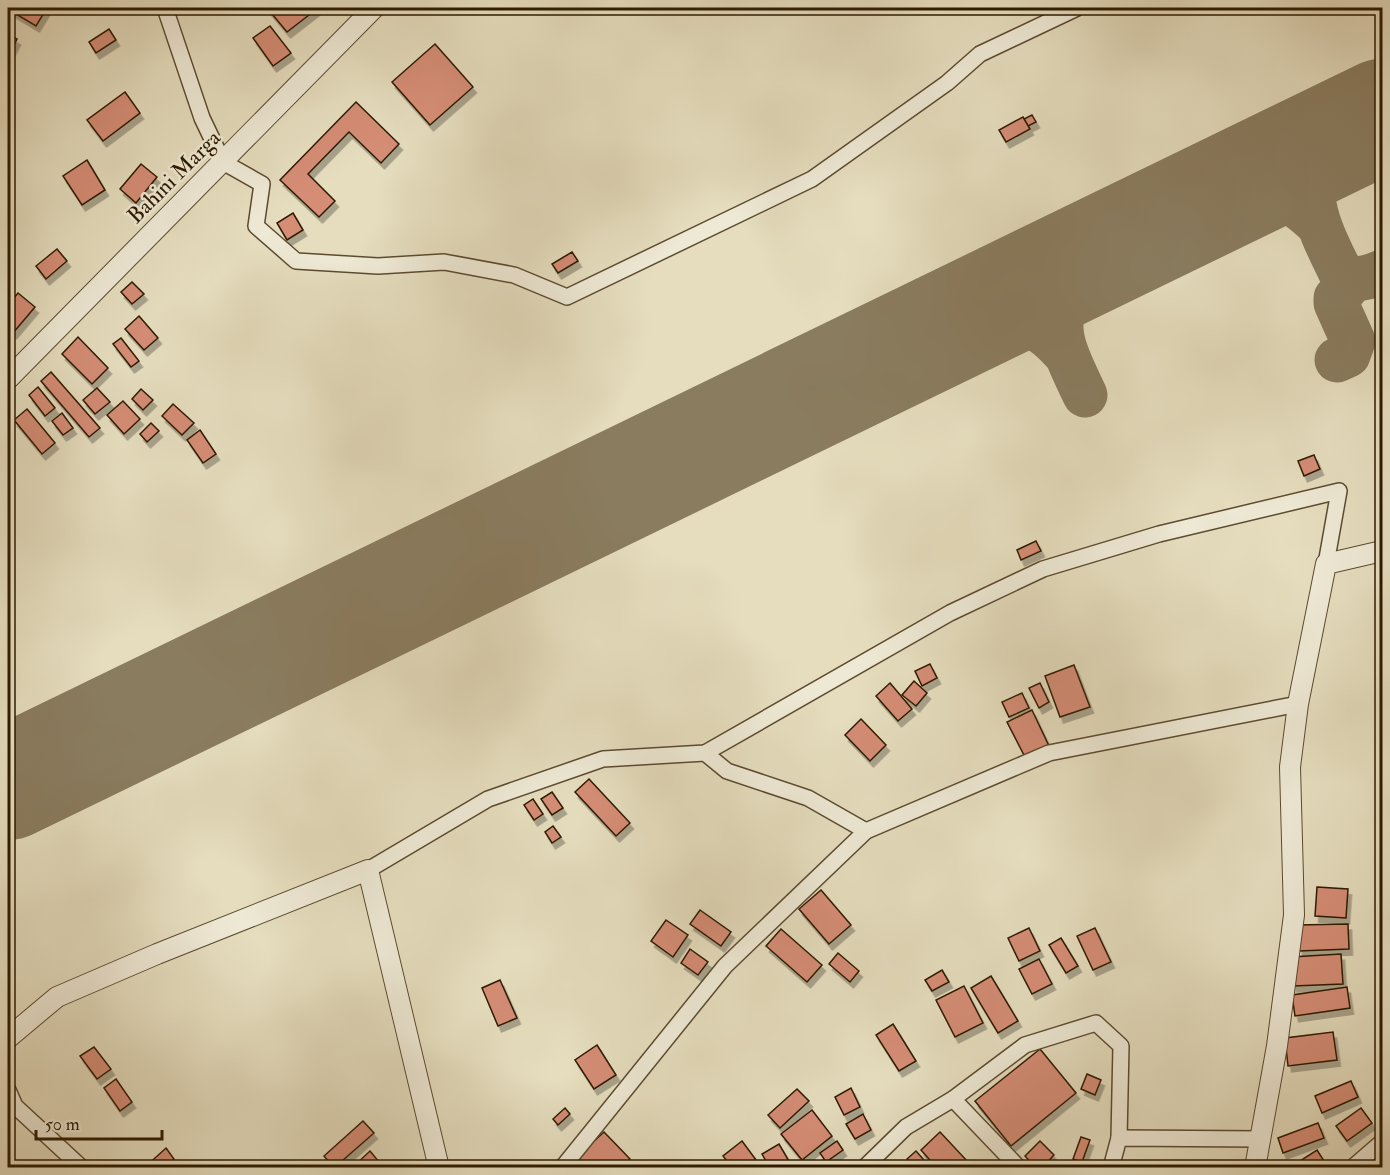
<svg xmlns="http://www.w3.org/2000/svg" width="1390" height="1175" font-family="'IM FELL Double Pica',serif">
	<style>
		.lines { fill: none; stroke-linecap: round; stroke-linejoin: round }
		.taxiway { stroke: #8a7c5f; stroke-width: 45 }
		.runway { stroke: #8a7c5f; stroke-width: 114 }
		.building { fill: #d58d76; stroke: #2e1a00; stroke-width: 1.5; filter: url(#shadow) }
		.minor-casing { stroke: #5c4b30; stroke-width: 18 }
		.tertiary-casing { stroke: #5c4b30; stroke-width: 22 }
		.minor { stroke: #eee9d5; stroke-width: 15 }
		.tertiary { stroke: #eee9d5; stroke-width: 20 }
		.labels { text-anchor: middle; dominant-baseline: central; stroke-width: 5; stroke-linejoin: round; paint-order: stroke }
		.street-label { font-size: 22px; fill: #2e1a00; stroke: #eee9d5 }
	</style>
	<defs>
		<filter id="shadow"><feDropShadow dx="3.5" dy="6" stdDeviation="0" flood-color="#0004"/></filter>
	</defs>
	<rect width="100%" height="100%" fill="#e5ddbe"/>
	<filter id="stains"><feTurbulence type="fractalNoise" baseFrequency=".00333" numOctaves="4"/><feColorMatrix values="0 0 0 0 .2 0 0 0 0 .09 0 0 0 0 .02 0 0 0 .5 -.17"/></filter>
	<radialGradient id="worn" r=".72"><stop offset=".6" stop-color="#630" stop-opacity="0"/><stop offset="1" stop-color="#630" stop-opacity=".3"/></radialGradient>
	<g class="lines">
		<!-- taxiway -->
		<g class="taxiway">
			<path d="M1222,194C1270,191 1282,190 1318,224"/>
			<path d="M1341,272C1356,283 1366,278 1382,272"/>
			<path d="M978,312C1020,321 1034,319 1064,352"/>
			<path d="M1337,360L1348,355L1353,341L1336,303V298L1345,289V282C1328,243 1293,192 1328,151C1333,144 1342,139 1348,132"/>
			<path d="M1085,395C1051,325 1051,317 1098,254"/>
		</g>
		<!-- runway -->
		<path class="runway" d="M8,783L1382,116"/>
	</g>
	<!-- building -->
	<g class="building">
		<path d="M14,8H47L36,26L11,11Z"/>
		<path d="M267,8H318L287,32Z"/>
		<path d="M270,26L291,53L273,66L253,38Z"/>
		<path d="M109,29L116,40L96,53L89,42Z"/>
		<path d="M8,34L17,39L8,57Z"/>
		<path d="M435,44L473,87L430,125L392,82Z"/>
		<path d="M125,92L140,113L103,141L87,120Z"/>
		<path d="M356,102L399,144L381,163L349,132L308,174L335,201L319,217L280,180Z"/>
		<path d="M1032,115L1036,122L1028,126L1024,119Z"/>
		<path d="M1023,117L1030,129L1006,142L999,130Z"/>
		<path d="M87,160L105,190L82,205L63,176Z"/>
		<path d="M141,164L157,177L136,203L120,189Z"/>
		<path d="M293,213L303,230L287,240L277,223Z"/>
		<path d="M57,249L67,261L46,279L36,266Z"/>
		<path d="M572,252L578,261L558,273L552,264Z"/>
		<path d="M132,282L144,294L132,304L121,292Z"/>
		<path d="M18,293L35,307L13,333L8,329V305Z"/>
		<path d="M139,316L158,338L144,350L125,329Z"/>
		<path d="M78,337L108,368L92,384L62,354Z"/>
		<path d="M121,338L139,361L131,367L113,344Z"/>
		<path d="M51,372L100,428L89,437L41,381Z"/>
		<path d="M38,387L55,408L45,416L29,395Z"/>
		<path d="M97,388L110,402L95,414L83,400Z"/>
		<path d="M141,389L153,400L143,410L132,399Z"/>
		<path d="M123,401L140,419L124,434L107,415Z"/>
		<path d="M173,404L194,423L182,435L162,416Z"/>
		<path d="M27,409L55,443L42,454L14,420Z"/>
		<path d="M62,413L73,428L63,435L52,421Z"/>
		<path d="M151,423L159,431L147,442L140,434Z"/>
		<path d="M200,430L216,454L203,463L187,440Z"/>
		<path d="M1314,455L1320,469L1304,476L1298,461Z"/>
		<path d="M1036,541L1041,551L1021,560L1017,550Z"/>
		<path d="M930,664L937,678L922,686L915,671Z"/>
		<path d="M1074,665L1090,707L1060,717L1045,676Z"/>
		<path d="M914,681L927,693L916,706L902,695Z"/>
		<path d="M890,683L912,709L898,721L876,696Z"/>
		<path d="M1040,683L1049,702L1039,708L1029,688Z"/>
		<path d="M1022,693L1029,708L1009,717L1002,702Z"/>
		<path d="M1032,710L1049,746L1025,757L1007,722Z"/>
		<path d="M861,719L886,745L870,761L845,735Z"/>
		<path d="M589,779L630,823L616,836L575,792Z"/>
		<path d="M552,792L563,808L552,815L541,799Z"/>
		<path d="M533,799L543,814L534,820L524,805Z"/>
		<path d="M553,826L561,837L552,843L545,832Z"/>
		<path d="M1317,887L1348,889L1346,918L1315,916Z"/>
		<path d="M821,890L851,925L829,944L799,909Z"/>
		<path d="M700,910L731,932L721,946L690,924Z"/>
		<path d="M666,920L688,935L673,957L651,941Z"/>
		<path d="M1348,924L1349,949L1299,951L1298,925Z"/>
		<path d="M1029,928L1040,951L1019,961L1008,938Z"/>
		<path d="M1095,928L1111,962L1093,970L1077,936Z"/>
		<path d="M781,929L822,965L807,982L766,946Z"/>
		<path d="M1061,938L1078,966L1066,973L1049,945Z"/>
		<path d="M690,949L708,962L698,975L681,963Z"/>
		<path d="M838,953L859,971L850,982L829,964Z"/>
		<path d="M1341,954L1343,984L1293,986L1291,957Z"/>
		<path d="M1039,959L1052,984L1032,994L1019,969Z"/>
		<path d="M942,970L949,982L932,991L925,980Z"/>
		<path d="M991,976L1018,1021L998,1033L971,988Z"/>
		<path d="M500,980L517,1018L498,1026L482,988Z"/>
		<path d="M964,986L983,1023L955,1037L936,1000Z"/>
		<path d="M1347,987L1350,1008L1295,1016L1292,995Z"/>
		<path d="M893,1024L916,1061L899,1071L876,1035Z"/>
		<path d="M1333,1032L1337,1060L1288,1066L1285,1038Z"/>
		<path d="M597,1045L616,1075L594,1089L575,1060Z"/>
		<path d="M94,1047L111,1069L97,1079L80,1056Z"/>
		<path d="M1040,1049L1076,1093L1011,1146L975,1101Z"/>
		<path d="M1087,1074L1101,1080L1095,1095L1081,1089Z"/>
		<path d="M116,1079L132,1102L120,1111L104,1088Z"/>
		<path d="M1351,1081L1358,1097L1322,1113L1315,1096Z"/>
		<path d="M851,1088L860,1107L844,1115L835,1097Z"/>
		<path d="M797,1089L809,1101L780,1128L768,1115Z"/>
		<path d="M565,1108L570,1114L558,1125L553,1119Z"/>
		<path d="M1361,1108L1372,1123L1347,1141L1336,1126Z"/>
		<path d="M812,1110L832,1136L802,1160L781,1134Z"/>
		<path d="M863,1114L871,1130L855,1139L846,1124Z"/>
		<path d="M363,1121L374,1133L334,1168L324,1156Z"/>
		<path d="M1318,1123L1324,1138L1283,1153L1278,1138Z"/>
		<path d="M604,1132L630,1159L620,1168H572L569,1164Z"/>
		<path d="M940,1132L969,1163L965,1168H937L921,1150Z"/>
		<path d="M1081,1137L1090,1140L1082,1162L1073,1159Z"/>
		<path d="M742,1141L762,1168H732L723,1156Z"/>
		<path d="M837,1141L843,1150L826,1162L820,1153Z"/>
		<path d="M1040,1141L1054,1155L1042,1168H1036L1025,1156Z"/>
		<path d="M779,1144L793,1168H770L762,1154Z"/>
		<path d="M166,1148L174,1159L163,1168H144Z"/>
		<path d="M1317,1150L1326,1164L1321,1168H1289Z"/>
		<path d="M370,1151L384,1168H352Z"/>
		<path d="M916,1151L931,1168H915L907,1159Z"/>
	</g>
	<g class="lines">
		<defs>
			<g id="minor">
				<path d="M165,8L202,118L223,162L262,184L256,226L296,261L378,266L444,262L514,275L567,297L812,179L947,83L980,54L1077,8"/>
				<path d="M705,753L727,771L808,798L866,831"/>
				<path d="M368,870L488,799L603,759L705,753L950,613L1043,569L1159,534L1339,491L1326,564"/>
				<path d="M8,1090L15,1106L82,1168"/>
				<path d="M953,1099L1019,1168"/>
				<path d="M562,1168L725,966L866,831L1049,753L1298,704"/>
				<path d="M864,1168L906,1127L953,1099L1025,1045L1096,1023L1121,1046L1119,1138"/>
				<path d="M1111,1168L1119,1138L1261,1139"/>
				<path d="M1352,1168L1382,1142"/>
			</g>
			<g id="tertiary">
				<path d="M8,379L374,8"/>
				<path d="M8,1038L57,997L157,954L368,870L439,1168"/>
				<path d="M1255,1168L1277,1046L1294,915L1290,767L1298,704L1326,564L1382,551"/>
			</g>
		</defs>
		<!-- minor casing -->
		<use href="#minor" class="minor-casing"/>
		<!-- tertiary casing -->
		<use href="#tertiary" class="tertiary-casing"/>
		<!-- minor -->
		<use href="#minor" class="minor"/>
		<!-- tertiary -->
		<use href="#tertiary" class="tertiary"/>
	</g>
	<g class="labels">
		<!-- street labels -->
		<g class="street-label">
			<text transform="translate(174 177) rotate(-45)">Bahini Marga</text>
		</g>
	</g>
	<!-- margin -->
	<rect width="1390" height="1175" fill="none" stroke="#e5ddbe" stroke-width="30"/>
	<rect x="9" y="9" width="1372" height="1157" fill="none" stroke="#2e1a00" stroke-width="3"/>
	<rect x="15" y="15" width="1360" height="1145" fill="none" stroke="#2e1a00" stroke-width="1.5"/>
	<!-- scale -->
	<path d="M36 1130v9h126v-9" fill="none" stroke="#2e1a00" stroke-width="3"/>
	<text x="45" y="1130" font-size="18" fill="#2e1a00" stroke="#eee9d5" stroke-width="4.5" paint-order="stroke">50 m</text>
	<rect width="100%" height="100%" filter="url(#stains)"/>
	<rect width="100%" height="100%" fill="url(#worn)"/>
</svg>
